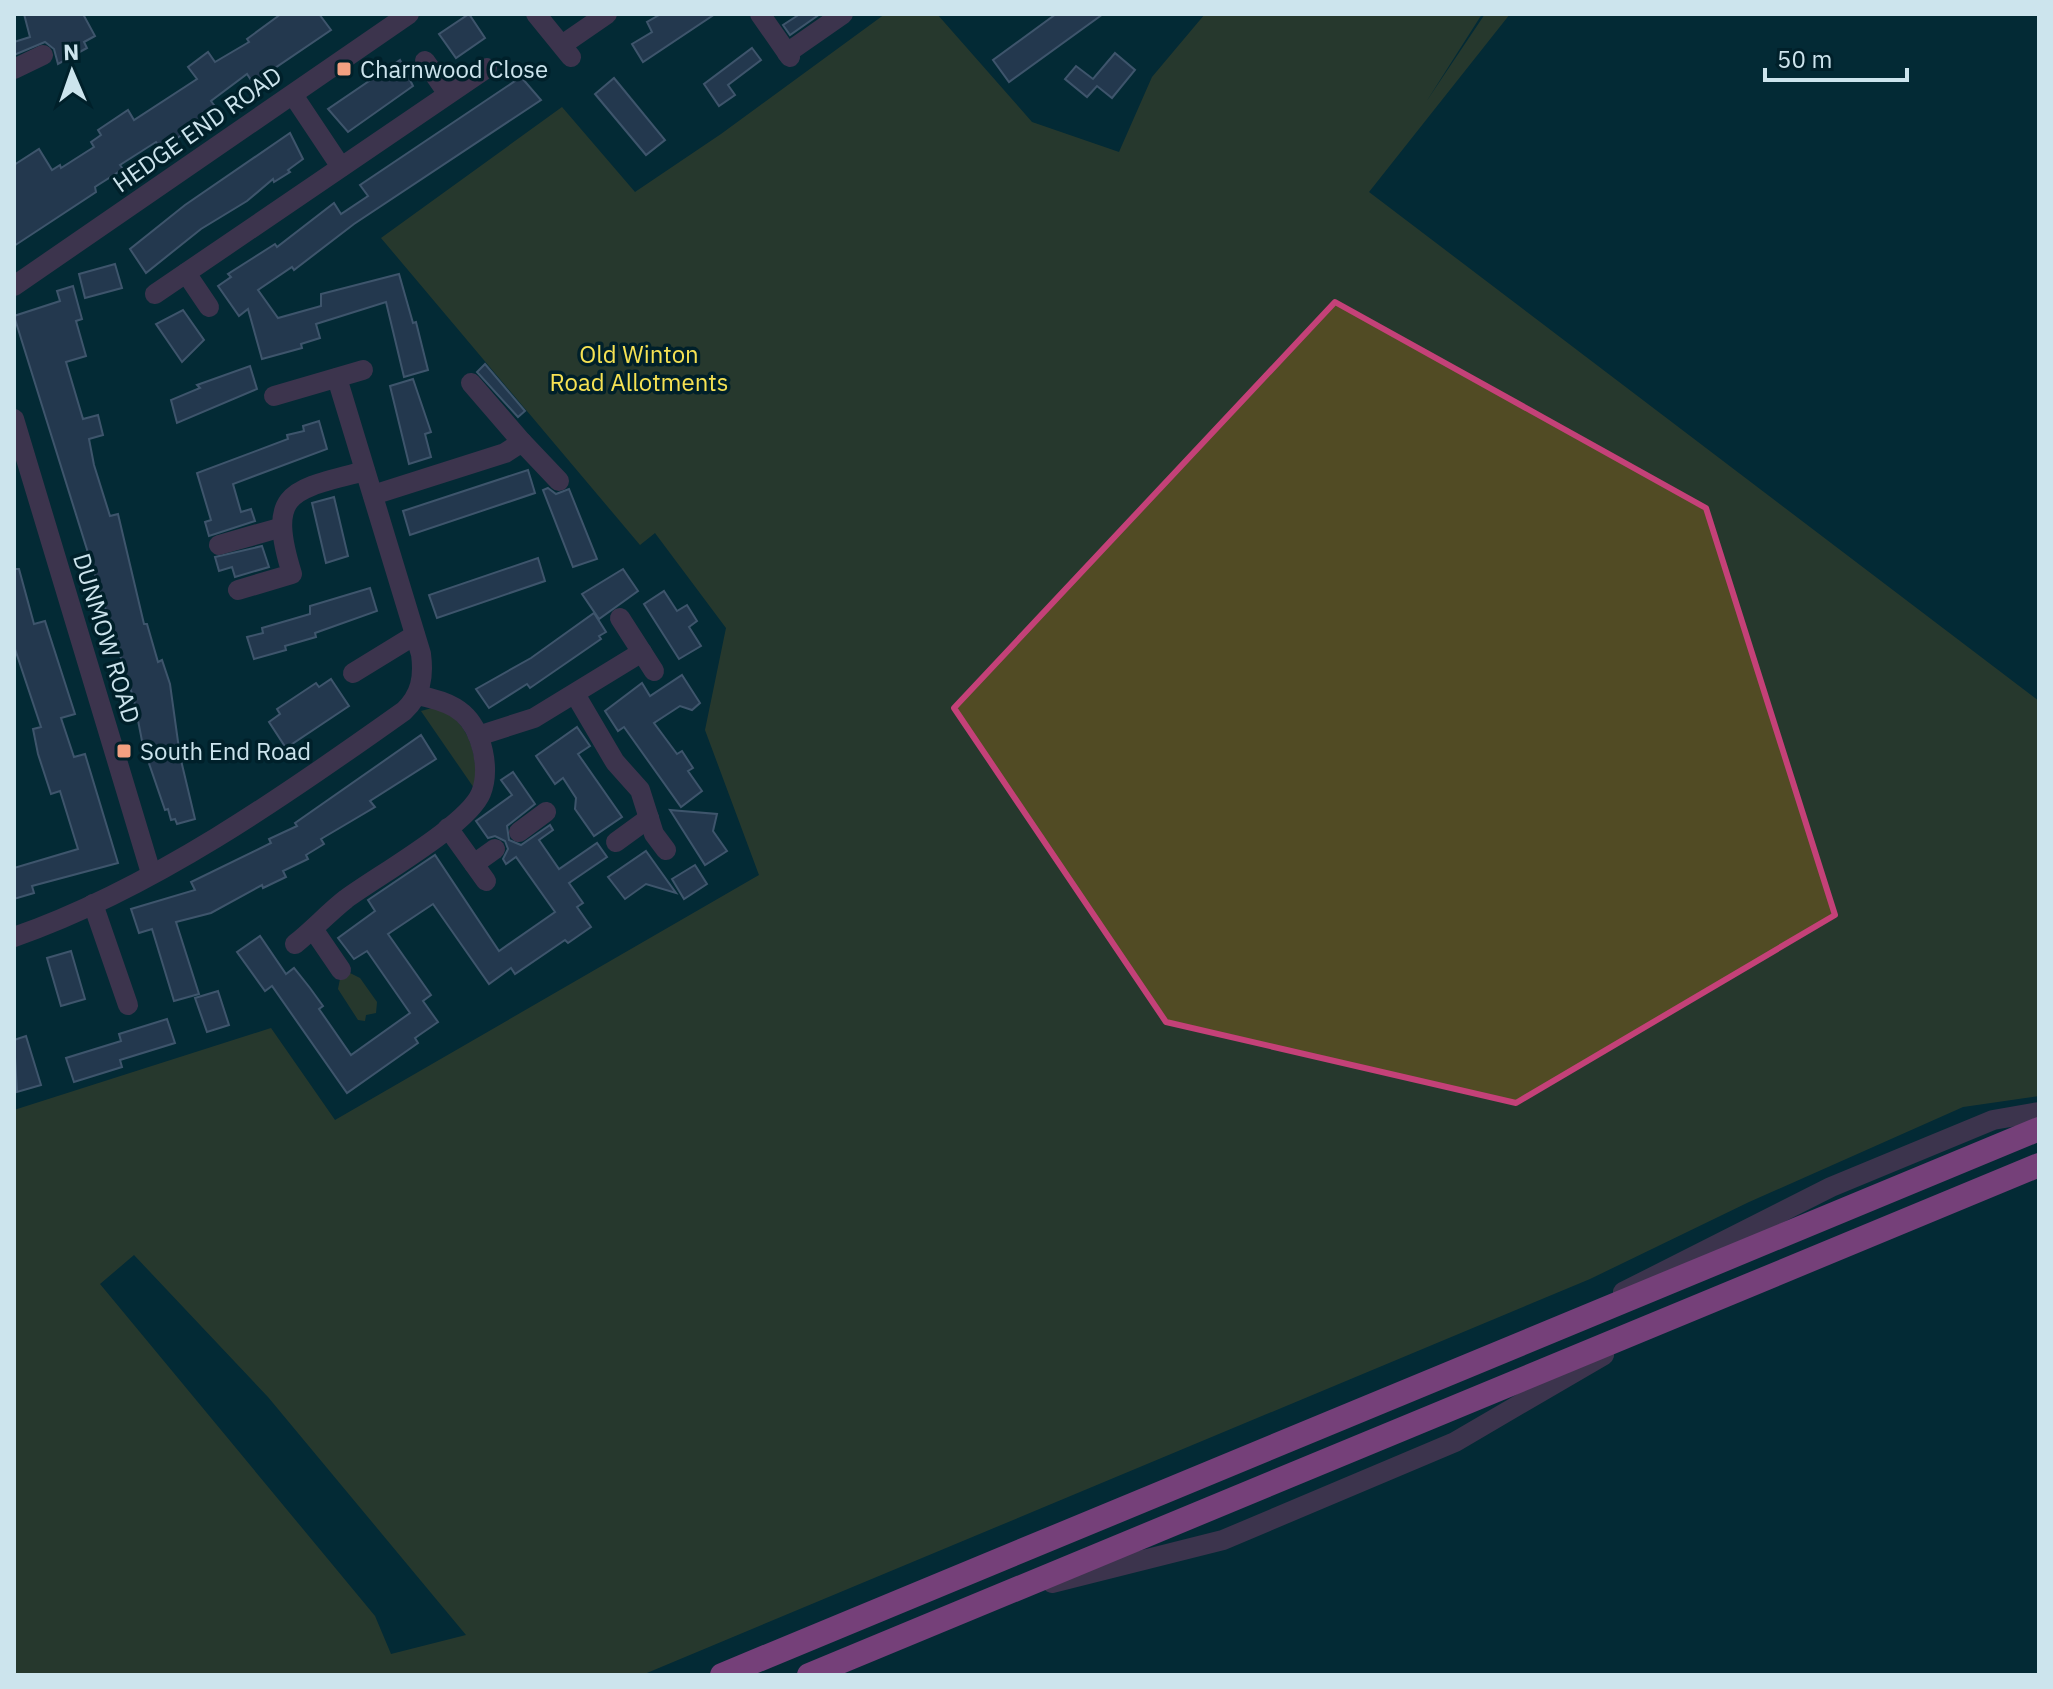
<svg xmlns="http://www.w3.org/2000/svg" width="2053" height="1689" font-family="'IBM Plex Sans',sans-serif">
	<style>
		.green { fill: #514b24; fill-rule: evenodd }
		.building { fill: #494b6d; stroke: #8689af; stroke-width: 2 }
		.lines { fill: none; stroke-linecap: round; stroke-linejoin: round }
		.minor { stroke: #81416b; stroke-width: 20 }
		.highway { stroke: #fe5bcd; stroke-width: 24 }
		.marked { fill: none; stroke: #c44178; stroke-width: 6; stroke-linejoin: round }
		.poi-dot { fill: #f2a081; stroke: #00202a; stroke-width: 3 }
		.labels { text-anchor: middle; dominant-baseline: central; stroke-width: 7; stroke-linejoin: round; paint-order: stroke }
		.poi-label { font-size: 24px; fill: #cce4ed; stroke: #00202a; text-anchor: start }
		.street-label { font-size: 24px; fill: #cce4ed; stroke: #00202a }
		.park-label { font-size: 24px; fill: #f6e253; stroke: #00202a }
	</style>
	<rect width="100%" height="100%" fill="#042a35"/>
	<!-- green -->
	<g class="green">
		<path d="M885,14H937L1032,122L1119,152L1152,77L1205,14H1482L1426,102L1485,14H1510L1369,192L2039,701V1096L1963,1107L1749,1202L1590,1279L642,1675H14V1110L271,1028L335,1120L759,875L705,730L726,628L655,533L640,545L381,238L562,107L635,192L721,134ZM134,1255L268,1397L466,1635L391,1654L375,1616L100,1284Z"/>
		<path d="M432,708C467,714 480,756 474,788L421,711Z"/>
		<path d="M350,973L360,978L377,1002L376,1013L366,1015L365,1021L358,1020L338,989L340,979Z"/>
	</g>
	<!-- building -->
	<g class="building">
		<path d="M24,14H83L95,36L84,42L87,48L58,64L54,49L45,42L14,55V42L30,37Z"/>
		<path d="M281,14H319L331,30L253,83L247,74L211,101L217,109L182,135L160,148L156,142L120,165L123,169L95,187L96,192L14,246V165L39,149L52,170L60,165L61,168L94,147L91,142L101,135L98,130L128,110L134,120L197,79L188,67L208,52L215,62L249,42L247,39Z"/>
		<path d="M469,14L485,38L456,58L439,34Z"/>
		<path d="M661,14H715L643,62L632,44L652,32L647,22Z"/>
		<path d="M800,14H820L790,35L783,25Z"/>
		<path d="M1056,14H1103L1009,82L993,60Z"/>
		<path d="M752,48L761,60L728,85L735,95L719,106L704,84Z"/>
		<path d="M1115,53L1135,70L1112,98L1097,86L1087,97L1065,79L1076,66L1093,79Z"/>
		<path d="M400,60L413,86L348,132L328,109Z"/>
		<path d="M521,77L541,100L354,224L294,270L292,267L258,290L278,318L321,306V294L399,274L413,323L416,322L428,370L404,377L386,302L316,324L320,338L301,344L302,348L262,359L248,309L239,316L218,286L231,277L228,274L275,244L277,247L334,203L341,214L368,196L360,185Z"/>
		<path d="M614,78L665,140L646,155L595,94Z"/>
		<path d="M290,133L303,159L288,170L290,172L274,182L273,179L247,201L201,229L146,273L130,249L185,205Z"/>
		<path d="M115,264L122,288L85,298L79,274Z"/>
		<path d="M73,286L82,319L76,321L86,356L66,362L83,419L98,415L103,435L89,439L94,465L110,516L118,514L144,624H147L158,662L162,660L170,684L180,756L195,819L177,824L175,819L171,820L168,809L165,810L143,746L134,700L14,316L60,301L57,291Z"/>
		<path d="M183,310L204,340L182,362L156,324Z"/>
		<path d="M485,364L525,411L518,417L477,372Z"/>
		<path d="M250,366L257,389L177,423L171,400L200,388L197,385Z"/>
		<path d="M413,379L431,432L425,434L431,457L409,464L390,386Z"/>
		<path d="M319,421L327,449L233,484L241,512L251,509L255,521L209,536L205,522L211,520L197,473L288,439L287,435L304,431L303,426Z"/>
		<path d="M528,470L535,493L410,535L403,511Z"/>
		<path d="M548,488L556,494L569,489L597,559L573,567L543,490Z"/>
		<path d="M334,497L348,556L326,563L312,503Z"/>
		<path d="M262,546L269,567L235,577L232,567L219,571L215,557Z"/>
		<path d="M538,558L545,581L437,618L429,595Z"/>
		<path d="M14,569H19L34,624L45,621L75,714L61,718L74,757L85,754L118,863L32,886L34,893L14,899V868L78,849L60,791L51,794L38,754L33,729L41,727L14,646Z"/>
		<path d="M623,569L638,591L599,619L582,594Z"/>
		<path d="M370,588L377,611L315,633L316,637L285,646L286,650L254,659L247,637L263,633L262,628L310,614V606Z"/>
		<path d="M664,591L677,611L687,605L697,621L689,627L701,646L679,659L644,604Z"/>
		<path d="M594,613L606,632L599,636L601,639L530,688L527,684L489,708L476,689L531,658Z"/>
		<path d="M682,675L700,703L692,710L680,706L654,723L677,754L682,751L693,768L688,771L702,791L681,807L624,727L618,731L605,711L642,683L650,696Z"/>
		<path d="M331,679L349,706L286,748L269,722L280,714L277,709L316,683L319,687Z"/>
		<path d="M577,727L590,746L578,754L622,817L594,836L575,809L576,798L563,778L555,784L536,756Z"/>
		<path d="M421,735L436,759L370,801L375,807L321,839L324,844L306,855L308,859L283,871L286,877L263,888L262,885L211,913L176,922L199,994L174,1001L152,929L139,933L131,909L195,890L191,882L271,843L269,839L297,826L295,823Z"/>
		<path d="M513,772L535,804L507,826L509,840L521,845L550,825L553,830L539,840L559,869L597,843L607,857L569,883L583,903L577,907L591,927L568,943L565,940L515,974L511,968L489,984L433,904L388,934L431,995L423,1001L438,1022L415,1038L418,1043L347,1093L272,986L265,991L237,952L260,936L286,974L294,968L310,988L323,1006L319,1009L351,1055L410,1013L367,951L354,959L338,938L375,911L368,900L435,855L499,951L555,912L516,857L506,864L503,859L508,849L505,841L495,836L488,838L476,821L512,795L501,780Z"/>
		<path d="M670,810L717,814L713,831L727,851L705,865Z"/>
		<path d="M646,851L676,893L646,884L625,899L608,877Z"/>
		<path d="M695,865L707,884L684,899L672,879Z"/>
		<path d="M71,951L85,999L61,1006L47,958Z"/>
		<path d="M218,991L229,1025L207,1032L195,998Z"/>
		<path d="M167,1019L175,1043L120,1060L122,1067L74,1082L66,1058L121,1041L119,1034Z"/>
		<path d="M26,1036L41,1085L17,1092L14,1040Z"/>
	</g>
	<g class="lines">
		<!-- minor -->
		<g class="minor">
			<path d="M536,14L571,57"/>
			<path d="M760,14L790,57"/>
			<path d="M562,45L607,14"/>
			<path d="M787,53L843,14"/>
			<path d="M425,61L448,94"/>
			<path d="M14,69L43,55"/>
			<path d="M293,95L341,167"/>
			<path d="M186,273L209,307"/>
			<path d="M14,286L409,14"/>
			<path d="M155,294L487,68"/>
			<path d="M471,383L522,442"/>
			<path d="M274,396L363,370"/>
			<path d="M14,419L151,873"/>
			<path d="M373,495L505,453L522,442L559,481"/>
			<path d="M219,545L279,528"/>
			<path d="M238,590L292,574C266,490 292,490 365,471"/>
			<path d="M620,618L654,671"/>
			<path d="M353,673L415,635"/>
			<path d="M575,694L615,762L640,790L654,834L666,850"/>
			<path d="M478,736L534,718L642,652"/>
			<path d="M448,828L486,881"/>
			<path d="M519,832L546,812"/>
			<path d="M616,842L649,818"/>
			<path d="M474,864L495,849"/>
			<path d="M93,904L128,1005"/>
			<path d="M313,929L341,970"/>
			<path d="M14,937C152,889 286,795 404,711C421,695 424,677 421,654L337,378"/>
			<path d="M295,944C313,930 328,913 346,899C377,876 468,825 481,793C488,776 485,754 479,738C468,708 446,701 417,695"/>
			<path d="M1623,1292L1831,1187L1993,1120L2039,1112"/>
			<path d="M1052,1583L1223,1540L1455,1442L1604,1355"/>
		</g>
		<!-- highway -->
		<g class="highway">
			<path d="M722,1675L2039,1129"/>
			<path d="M809,1675L2039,1165"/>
		</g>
	</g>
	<!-- marked area -->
	<path d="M0 0H2053V1689H0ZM1335,302L1706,508L1835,915L1516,1103L1166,1022L954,708Z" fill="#042a35" fill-opacity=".55" fill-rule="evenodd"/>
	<path class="marked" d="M1335,302L1706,508L1835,915L1516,1103L1166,1022L954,708Z"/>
	<!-- markers -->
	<g class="poi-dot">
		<rect x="336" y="61" width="16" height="16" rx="4"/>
		<rect x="116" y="743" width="16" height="16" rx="4"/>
	</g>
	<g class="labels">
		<!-- poi labels -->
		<g class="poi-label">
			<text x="360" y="69">Charnwood Close</text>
			<text x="140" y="751">South End Road</text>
		</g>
		<!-- street labels -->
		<g class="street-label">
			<text transform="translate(197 129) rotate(-35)">HEDGE END ROAD</text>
			<text transform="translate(107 638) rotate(73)">DUNMOW ROAD</text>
		</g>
		<!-- park labels -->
		<g class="park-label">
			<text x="639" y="354">Old Winton<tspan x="639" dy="28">Road Allotments</tspan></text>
		</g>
	</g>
	<!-- border -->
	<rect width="2053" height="1689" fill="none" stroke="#cce4ed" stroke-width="32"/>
	<!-- north arrow -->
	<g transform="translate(72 72) rotate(358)" stroke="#00202a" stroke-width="6" paint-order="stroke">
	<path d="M0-6L14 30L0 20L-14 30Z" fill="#cce4ed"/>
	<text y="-12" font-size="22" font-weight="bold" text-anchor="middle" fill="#cce4ed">N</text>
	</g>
	<!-- scale -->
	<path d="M1765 68v12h142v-12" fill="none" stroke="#cce4ed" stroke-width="4"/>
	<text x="1777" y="68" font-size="24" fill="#cce4ed" stroke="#00202a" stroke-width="6" paint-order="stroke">50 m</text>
</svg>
